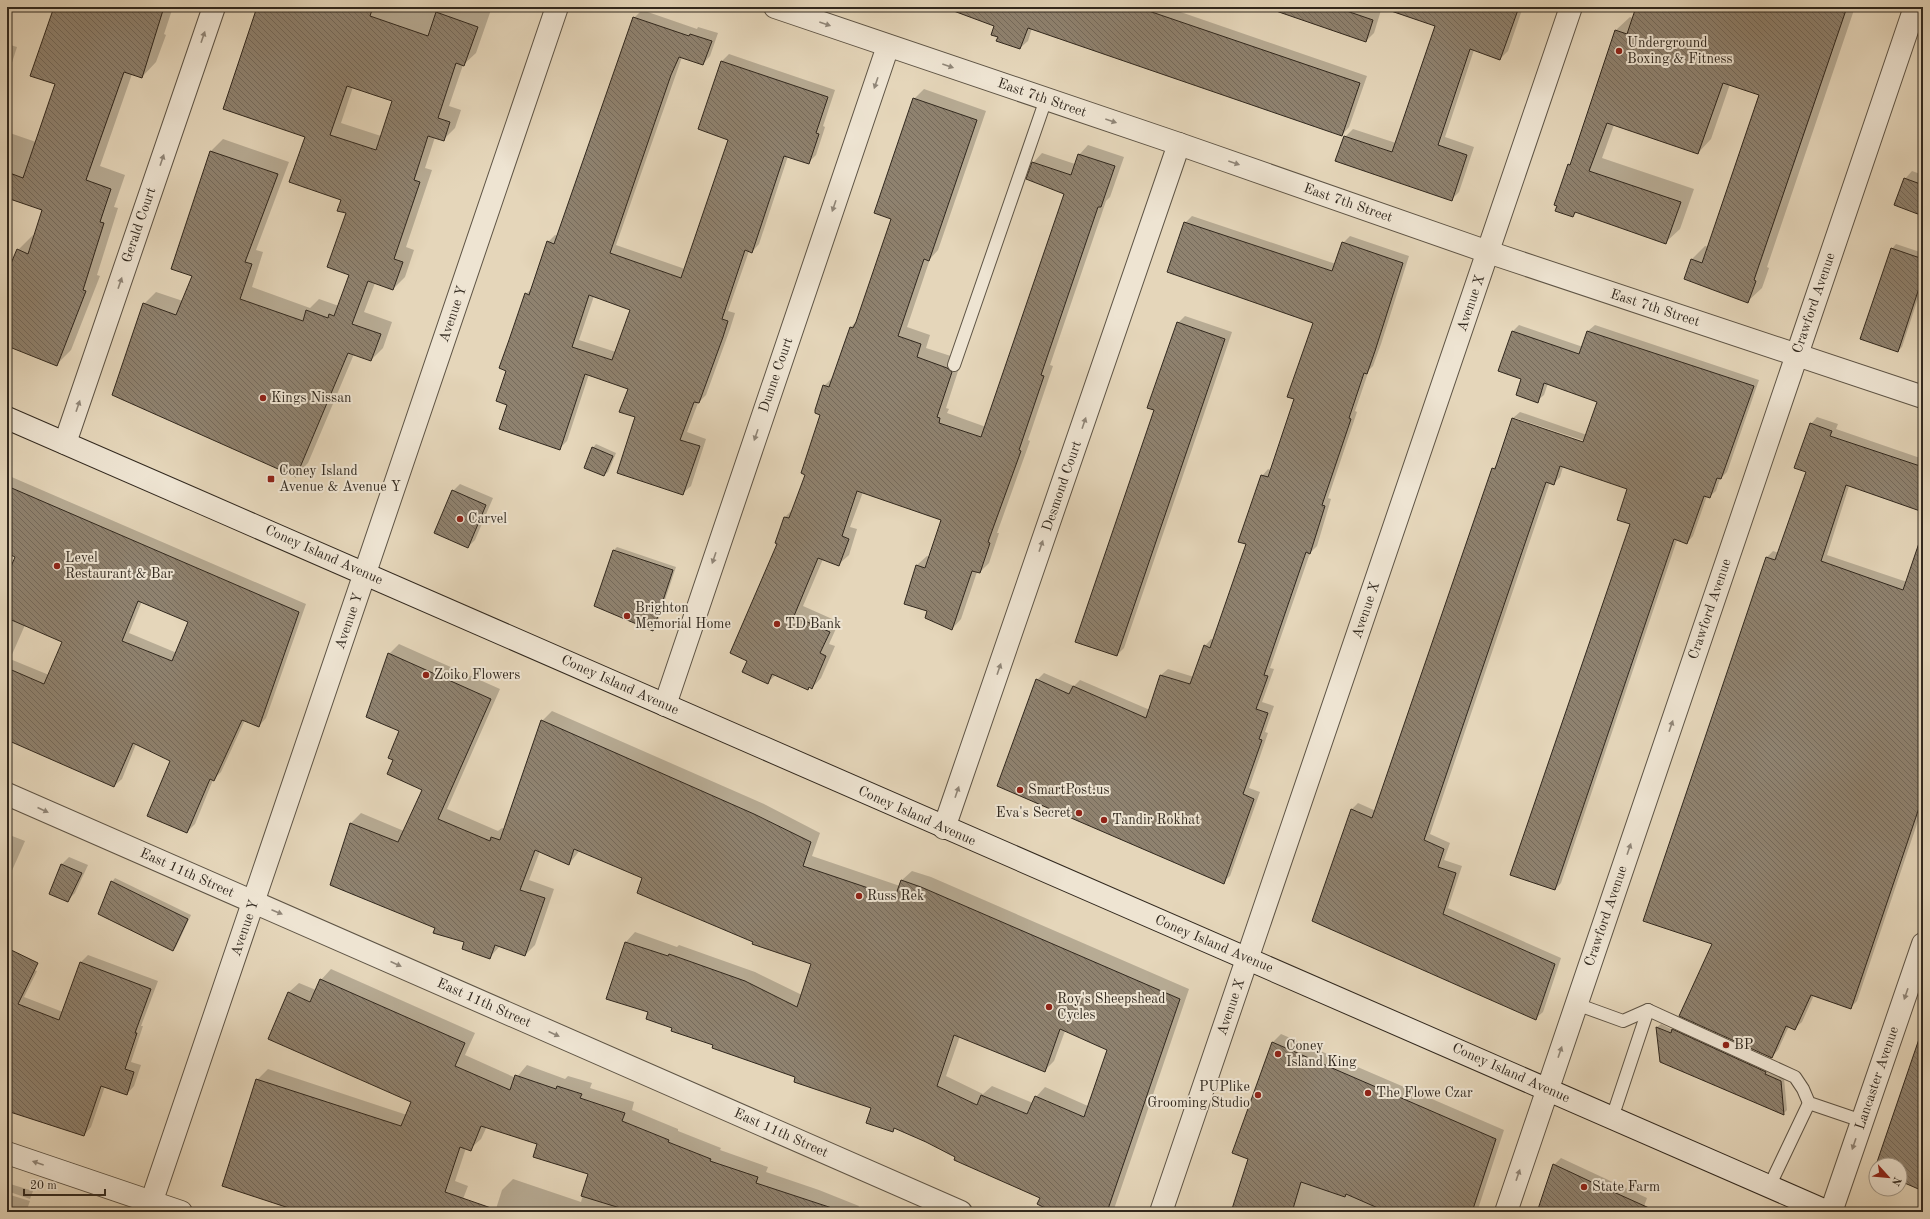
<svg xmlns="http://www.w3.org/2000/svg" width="1930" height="1219" font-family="'Old Standard TT',serif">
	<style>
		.shadow { fill: #0003; fill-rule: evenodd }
		.building { fill: url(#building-back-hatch); stroke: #31281e; fill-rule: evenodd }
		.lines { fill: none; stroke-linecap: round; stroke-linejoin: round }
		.lane-casing { stroke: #5e5445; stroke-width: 14 }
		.street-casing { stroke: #5e5445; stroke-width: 24 }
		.secondary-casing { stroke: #31281e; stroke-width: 24 }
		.lane { stroke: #eee4d2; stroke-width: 12 }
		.street { stroke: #eee4d2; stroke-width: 22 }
		.secondary { stroke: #eee4d2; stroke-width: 22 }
		.oneway { fill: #908678 }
		.poi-dot { fill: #8f2418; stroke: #eee4d2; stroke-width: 1.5 }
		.labels { text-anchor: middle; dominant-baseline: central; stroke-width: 4; stroke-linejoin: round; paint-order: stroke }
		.poi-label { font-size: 14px; fill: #31281e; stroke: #eee4d2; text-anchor: start }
		.street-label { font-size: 14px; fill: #31281e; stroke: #eee4d2 }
	</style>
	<defs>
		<pattern id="building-back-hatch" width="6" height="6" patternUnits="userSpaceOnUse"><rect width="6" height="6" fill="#8f826f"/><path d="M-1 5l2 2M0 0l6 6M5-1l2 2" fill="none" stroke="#756a5b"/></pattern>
	</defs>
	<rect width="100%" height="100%" fill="#e5d6ba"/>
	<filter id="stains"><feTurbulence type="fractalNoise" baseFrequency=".005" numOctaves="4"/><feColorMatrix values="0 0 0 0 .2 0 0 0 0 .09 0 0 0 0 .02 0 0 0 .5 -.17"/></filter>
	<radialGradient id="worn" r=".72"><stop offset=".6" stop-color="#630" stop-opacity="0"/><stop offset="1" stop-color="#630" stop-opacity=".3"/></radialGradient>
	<!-- shadow -->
	<g class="shadow">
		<path d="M44,7H173L164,34L166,35L156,62L142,77L132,74L100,166L125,175L114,207L118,208L97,275L100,276L71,350L56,365L7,345V275L18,250L33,235L34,236L43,210L7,197V132L36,142L56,84L54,10Z"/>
		<path d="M259,7H492L476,53L463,65L449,106L461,110L455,128L443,140L435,137L425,168L432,170L406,247L414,250L405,277L393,289L375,283L364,312L392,322L383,348L371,360L354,354L308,463L296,475L144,304L156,292L183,301L193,275L172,268L211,151L223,139L289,162L256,250L263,252L252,287L310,308L319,299L339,306L350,274L347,213L342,199L306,136ZM353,87L393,100L381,136L341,123Z"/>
		<path d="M948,7H1166L1367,76L1349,127L1342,135L1032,28L1028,41L1020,48L999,36L996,25Z"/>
		<path d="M1266,7H1382L1374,33L1366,41Z"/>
		<path d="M1383,7H1523L1508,51L1500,59L1474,50L1445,137L1474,147L1459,192L1452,199L1345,137L1353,129L1396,143L1436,25Z"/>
		<path d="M1637,7H1855L1767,267L1769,268L1762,288L1748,301L1692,259L1705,246L1709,247L1761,95L1730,84L1711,139L1698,153L1614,125L1602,158L1694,189L1680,229L1666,242L1577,212L1573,216L1569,165L1573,161L1616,30L1630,17L1633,18Z"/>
		<path d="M642,10L697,29L698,27L718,33L710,56L703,64L682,57L616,245L685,269L729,139L699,129L722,61L729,54L835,90L823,126L825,127L816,155L808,163L788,156L759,244L752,252L749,251L728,311L735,313L730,329L706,395L698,403L687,432L706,439L691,486L683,493L636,417L629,388L589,374L567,441L559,449L509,404L508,370L526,294L533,287L548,242L555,235L558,236L634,18ZM594,296L632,310L616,352L579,340Z"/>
		<path d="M7,44L17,47L7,78Z"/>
		<path d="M924,89L986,111L938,250L930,259L907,327L930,335L926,348L957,358L961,362L946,408L949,409L947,413L986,427L1065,194L1033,163L1042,153L1075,164L1079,155L1088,145L1124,157L1110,197L1106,201L1050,365L1053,366L1028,440L1030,441L997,533H999L989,563L980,572H977L961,619L952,629L928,611L905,603L917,565L927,556L930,557L942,520L863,492L850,527L857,529L849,555L839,564L823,559L803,606L839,622L829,644L835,646L821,678L812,688L810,687L808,689L776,675L768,682L749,660L785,517L794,508L806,474L821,414L824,386L834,376L851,327L857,321L892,218L914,99Z"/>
		<path d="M1912,171L1923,175V215L1905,179Z"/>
		<path d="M1192,216L1336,264L1343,243L1350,236L1409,256L1381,344L1373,366L1369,370L1355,411L1357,412L1328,498L1331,499L1317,546L1310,553L1270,668L1274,669L1262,702L1274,706L1265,732L1268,733L1249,788L1260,792L1230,876L1223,882L1037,680L1044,673L1074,686L1080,680L1150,710L1161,675L1168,669L1194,677L1205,646L1211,639L1214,640L1247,544L1262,476L1268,469L1271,470L1295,399L1315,323L1185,223Z"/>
		<path d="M1896,244L1923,253V283L1902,347L1898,351L1892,249Z"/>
		<path d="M1185,316L1232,332L1124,648L1117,655L1155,410L1178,323Z"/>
		<path d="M1519,325L1583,347L1588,331L1595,325L1759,380L1727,472L1720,479L1716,491L1709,497L1707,496L1693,536L1687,543L1677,540L1561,883L1555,889L1631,524L1628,488L1563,467L1560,477L1553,484L1550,482L1430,834L1450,843L1444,860L1462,866L1448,908L1561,958L1543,1012L1536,1018L1314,920L1352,809L1358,803L1376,811L1493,469L1497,464L1513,418L1520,412L1587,435L1598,401L1548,383L1544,395L1537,401L1522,379L1513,331ZM1515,418L1588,442V444L1515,420Z"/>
		<path d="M1817,417L1838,424L1836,429L1923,459V511L1849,486L1827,555L1907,582L1923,534V806L1857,1001L1851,1007L1814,995L1802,1022L1795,1028L1789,1026L1778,1050L1772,1057L1714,943L1767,557L1773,551L1779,553L1807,471L1811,424Z"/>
		<path d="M596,444L616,453L608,472L604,475L593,448Z"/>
		<path d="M7,475L306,604L266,718L259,726L245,720L221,772L213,780L195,824L187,832L171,760L136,744L122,779L114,786L7,739V578L16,556L7,552ZM142,601L190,622L177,653L129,633ZM25,625L64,642L49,675L10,659Z"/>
		<path d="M460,484L493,498L475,540L468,547L453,491Z"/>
		<path d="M617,547L676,567L656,627L653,630L613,551Z"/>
		<path d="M399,644L500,689L447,809L498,831L502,828L505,829L542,721L552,711L764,804L820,833L812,856L900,886L902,880L912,871L931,877L1189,989L1113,1212H1056L1041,1197L896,1128L892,1131L873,1107L674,1027L649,1012L607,998L626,942L635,932L677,947L679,945L755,972L802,995L812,963L754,941L643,877L580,850L569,864L540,851L529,880L554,889L535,945L525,955L500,946L490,957L465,942L436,927L331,885L351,823L361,813L404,831L423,789L394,759L400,731L389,654ZM1065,1031L1108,1049L1088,1106L1045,1087L1036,1097L1033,1103L992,1086L983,1094L946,1076L960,1036L1044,1071L1054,1061Z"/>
		<path d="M7,834L25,841L7,882Z"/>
		<path d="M69,857L88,865L75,893L68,900L50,893L62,864Z"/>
		<path d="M115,878L191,915L176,947L173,950L112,882Z"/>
		<path d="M88,955L158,981L141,1026H143L131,1062L141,1065L134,1086L127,1094L105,1086L91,1127L84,1135L7,1100V961L37,971L24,997L63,1012L81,962Z"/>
		<path d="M331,969L475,1033L465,1055L516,1078L527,1065L565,1079L568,1076L592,1083L590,1088L634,1102L632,1110L678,1129V1131L721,1148L720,1150L768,1167L766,1172L819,1190L859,1206L856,1212H495L502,1190L513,1179L581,1202L589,1174L539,1144L490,1120L481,1139L470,1149L466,1148L455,1181L468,1186L458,1212H301L257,1080L268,1069L407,1115L412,1101L288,993L299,983L316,990L321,980Z"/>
		<path d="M1661,1024L1673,1030L1677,1027L1784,1078L1787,1110L1784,1113L1661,1061L1657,1027Z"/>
		<path d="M1281,1034L1504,1130L1477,1212H1232L1249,1158L1273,1042Z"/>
		<path d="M1561,1158L1647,1198L1642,1212H1538L1554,1165Z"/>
		<path d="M7,1183L33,1191L30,1199L7,1191Z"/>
		<path d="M7,1194L30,1201L26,1212H7Z"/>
	</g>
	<!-- building -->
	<g class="building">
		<path d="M54,7H164L142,78L124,72L86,180L111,189L100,222L104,223L83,290L86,291L57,366L7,346V273L17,249L28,254L42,210L7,198V172L23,178L55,84L30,76Z"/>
		<path d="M257,7H373L370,16L428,36L436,12L478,27L464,66L456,63L438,118L450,122L444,141L428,136L414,180L420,182L394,259L403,262L393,290L368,281L352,324L381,334L371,361L348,353L296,477L112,395L143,303L176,315L192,276L171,269L210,151L278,174L245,262L252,264L240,299L303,321L306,310L328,318L329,314L334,316L349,275L327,267L346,213L337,211L341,200L289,182L305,137L223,109ZM347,86L392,101L376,150L330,135Z"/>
		<path d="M951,7H1137L1360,83L1342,136L1028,28L1020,49L996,41L998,37L991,35L994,26L951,10Z"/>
		<path d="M1277,7H1335L1373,20L1366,42L1276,11Z"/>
		<path d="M1392,7H1519L1500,60L1470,49L1438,145L1467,155L1452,201L1335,161L1344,136L1392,152L1435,26L1391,11Z"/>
		<path d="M1636,7H1847L1754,280L1756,281L1748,303L1684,279L1691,259L1702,263L1759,95L1723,83L1698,154L1607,123L1589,171L1681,202L1666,244L1575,212L1573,217L1555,211L1557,206L1554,205L1568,164L1570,165L1615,30L1627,34Z"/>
		<path d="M633,17L689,36L690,34L712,41L703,65L679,57L671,75L610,253L681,278L728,140L698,129L721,61L828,97L816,133L819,134L809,164L784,156L752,253L745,250L722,319L728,321L723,337L699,403L694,402L680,440L700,446L683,495L617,473L635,417L619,412L628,389L585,374L560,450L499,429L507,405L496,401L506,371L499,368L509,340L525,293L529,295L547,241L554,244ZM589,295L630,310L612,360L572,347Z"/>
		<path d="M913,98L977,120L929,261L924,259L898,336L921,344L917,357L947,368L952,372L937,417L940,418L939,423L981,437L1064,194L1026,179L1032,162L1071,175L1078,154L1115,166L1101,207H1098L1041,375L1044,376L1019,450L1021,451L988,542L990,543L980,573L972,571L952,630L925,618L927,611L904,604L916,565L925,568L941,520L857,491L842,536L849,539L839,566L818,558L794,616L830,632L820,653L826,656L812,689L809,687L808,690L772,674L768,684L742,672L747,661L730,653L777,544L775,543L784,517L789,518L805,475L801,473L820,415L815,413V410L823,385L829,387L850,327L853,328L856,322L891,219L874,213Z"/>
		<path d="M1904,178L1923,185V216L1894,205Z"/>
		<path d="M1184,222L1332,271L1342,242L1403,263L1375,351L1367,374L1364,373L1349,418L1351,419L1322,505L1325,506L1310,554L1306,552L1264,675L1268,676L1256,709L1268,713L1259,739L1262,740L1243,794L1254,799L1224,884L997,786L1036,679L1069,694L1073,686L1146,718L1160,675L1190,684L1204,645L1210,648L1246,544L1238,542L1261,475L1268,477L1294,399L1287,397L1313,323L1167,272Z"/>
		<path d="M1891,248L1923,259V276L1898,352L1860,339Z"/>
		<path d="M1177,322L1225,339L1117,656L1075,642L1154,410L1147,408Z"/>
		<path d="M1512,331L1579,354L1587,331L1754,386L1721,479L1717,478L1710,498L1704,496L1687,544L1674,539L1555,890L1510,875L1630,524L1617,520L1627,489L1560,466L1554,485L1546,482L1536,511L1424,840L1444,849L1438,867L1456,873L1443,914L1555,964L1536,1020L1312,921L1351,809L1372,818L1492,468L1495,469L1512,418L1583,442L1597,402L1544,383L1538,403L1516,395L1521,379L1498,371Z"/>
		<path d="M1810,423L1832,431L1830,436L1923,467V512L1846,485L1821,561L1903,590L1919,543L1923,544V796L1851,1009L1811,995L1795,1030L1786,1026L1772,1058L1679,1016L1712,944L1643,921L1766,557L1775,560L1806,472L1794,468Z"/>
		<path d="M592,447L613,456L604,476L584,468Z"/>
		<path d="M7,486L299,612L259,727L242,720L214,781L210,779L187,833L147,816L170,761L133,743L114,787L7,740V668L44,684L62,642L7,618V576L15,557L7,553ZM138,601L188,622L172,661L122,641Z"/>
		<path d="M452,490L486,505L468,548L434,533Z"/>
		<path d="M613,550L673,570L653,631L594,606Z"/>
		<path d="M388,653L491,699L438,819L490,841L491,837L500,840L541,720L754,814L811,842L803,866L895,897L901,880L921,887L1180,999L1107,1212H1053L1037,1204L1040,1198L954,1160L955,1157L926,1142L894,1128L893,1132L866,1123L871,1108L794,1082L795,1077L712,1048L713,1045L671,1031L672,1028L646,1019L648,1012L606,999L625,942L668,956L669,954L745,981L797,1007L811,964L752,944L753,942L637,893L642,878L574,849L569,865L535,850L520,890L545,898L525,956L495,945L490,959L462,949L464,942L433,933L435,928L330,885L350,823L398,842L422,790L387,774L393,760L388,758L399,731L366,717ZM1060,1029L1107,1050L1084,1117L1035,1096L1027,1114L981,1095L977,1105L937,1086L954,1035L1045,1072Z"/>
		<path d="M61,864L82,873L68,902L49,894Z"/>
		<path d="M111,881L188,919L173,951L98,914Z"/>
		<path d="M7,948L38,963L18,1004L59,1020L80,962L151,989L135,1033H137L125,1069L134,1072L127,1095L101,1086L84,1136L7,1111Z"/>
		<path d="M320,979L465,1043L455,1066L510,1090L515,1075L556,1089L557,1086L582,1094L580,1098L625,1113L622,1121L669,1140L668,1142L711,1159L710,1161L758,1177L756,1183L832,1208L831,1212H633L581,1196L588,1174L533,1157L537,1144L481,1126L471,1151L460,1147L445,1192L494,1209L493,1212H301L222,1186L256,1079L401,1126L411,1102L268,1039L288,992L310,1002Z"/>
		<path d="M1656,1027L1671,1033L1672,1029L1766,1072L1765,1074L1781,1081L1784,1115L1660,1062Z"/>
		<path d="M1919,1039L1923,1040V1191L1900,1181V1165H1876Z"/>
		<path d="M1272,1042L1496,1139L1472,1212H1387L1346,1194L1345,1197L1301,1182L1292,1212H1231L1248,1159L1232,1153Z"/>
		<path d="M1553,1164L1598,1185L1658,1212H1537Z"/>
	</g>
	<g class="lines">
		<defs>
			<g id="lane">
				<path d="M954,365L1046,99"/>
				<path d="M1576,1004L1623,1021L1648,1010L1795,1077L1803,1089L1809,1103L1862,1121"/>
				<path d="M1612,1118L1648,1010"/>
				<path d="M1769,1187L1809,1103"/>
			</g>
			<g id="street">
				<path d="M775,7L1179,144L1488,252L1923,397"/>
				<path d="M65,443L214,7"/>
				<path d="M665,705L888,46"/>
				<path d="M7,794L961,1212"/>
				<path d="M944,828L1179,144"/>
				<path d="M7,1153L181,1212"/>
				<path d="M148,1212L557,7"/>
				<path d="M1161,1212L1571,7"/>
				<path d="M1506,1212L1915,7"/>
				<path d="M1831,1212L1923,944"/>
			</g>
			<path id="secondary" d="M7,418C614,682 1220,948 1828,1212"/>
		</defs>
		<!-- lane casing -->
		<use href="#lane" class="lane-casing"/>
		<!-- street casing -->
		<use href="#street" class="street-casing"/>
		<!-- secondary casing -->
		<use href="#secondary" class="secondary-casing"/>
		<!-- lane -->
		<use href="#lane" class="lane"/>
		<!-- street -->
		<use href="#street" class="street"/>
		<!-- secondary -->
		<use href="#secondary" class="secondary"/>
	</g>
	<!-- one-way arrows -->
	<defs><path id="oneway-solid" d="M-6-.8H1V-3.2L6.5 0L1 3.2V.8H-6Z"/></defs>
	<g class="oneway">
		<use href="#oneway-solid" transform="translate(825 24) rotate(19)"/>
		<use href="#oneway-solid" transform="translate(203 37) rotate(-71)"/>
		<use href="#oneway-solid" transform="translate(948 66) rotate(19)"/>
		<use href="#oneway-solid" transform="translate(876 83) rotate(109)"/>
		<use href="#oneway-solid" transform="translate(1111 121) rotate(19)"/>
		<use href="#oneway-solid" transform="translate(162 160) rotate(-71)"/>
		<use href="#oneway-solid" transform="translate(1234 163) rotate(19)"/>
		<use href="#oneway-solid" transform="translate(834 206) rotate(109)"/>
		<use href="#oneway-solid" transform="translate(120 283) rotate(-71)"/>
		<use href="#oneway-solid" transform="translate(78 406) rotate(-71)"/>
		<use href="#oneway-solid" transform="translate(1084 423) rotate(-71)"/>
		<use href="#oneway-solid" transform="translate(756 435) rotate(109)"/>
		<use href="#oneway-solid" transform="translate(1041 546) rotate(-71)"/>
		<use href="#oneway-solid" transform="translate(714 558) rotate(109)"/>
		<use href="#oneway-solid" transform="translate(999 669) rotate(-71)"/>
		<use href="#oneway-solid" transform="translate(1671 726) rotate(-71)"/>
		<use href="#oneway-solid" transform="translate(957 792) rotate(-71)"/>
		<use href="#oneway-solid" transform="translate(43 810) rotate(24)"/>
		<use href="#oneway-solid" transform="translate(1629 849) rotate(-71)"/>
		<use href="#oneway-solid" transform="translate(277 912) rotate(23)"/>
		<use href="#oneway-solid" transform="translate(396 964) rotate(24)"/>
		<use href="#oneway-solid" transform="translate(1906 994) rotate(109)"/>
		<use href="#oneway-solid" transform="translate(554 1034) rotate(24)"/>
		<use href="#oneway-solid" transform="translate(1560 1052) rotate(-71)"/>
		<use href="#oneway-solid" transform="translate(1854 1144) rotate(109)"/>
		<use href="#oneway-solid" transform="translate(38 1163) rotate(-161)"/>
		<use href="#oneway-solid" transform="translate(1518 1175) rotate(-71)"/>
	</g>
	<!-- markers -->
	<g class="poi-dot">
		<circle cx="1619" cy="51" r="4"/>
		<circle cx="263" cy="398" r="4"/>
		<rect x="267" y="475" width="8" height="8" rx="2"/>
		<circle cx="460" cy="519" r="4"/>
		<circle cx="57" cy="566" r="4"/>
		<circle cx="627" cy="616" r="4"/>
		<circle cx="777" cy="624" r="4"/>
		<circle cx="426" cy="675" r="4"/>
		<circle cx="1020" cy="790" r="4"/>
		<circle cx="1079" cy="813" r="4"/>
		<circle cx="1104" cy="820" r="4"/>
		<circle cx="859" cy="896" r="4"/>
		<circle cx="1049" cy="1007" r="4"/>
		<circle cx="1726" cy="1045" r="4"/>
		<circle cx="1278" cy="1054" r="4"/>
		<circle cx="1368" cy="1093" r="4"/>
		<circle cx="1258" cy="1095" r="4"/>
		<circle cx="1584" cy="1187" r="4"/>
	</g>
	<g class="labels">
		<!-- poi labels -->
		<g class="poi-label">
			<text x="1627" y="43">Underground<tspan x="1627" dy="16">Boxing &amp; Fitness</tspan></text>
			<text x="271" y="398">Kings Nissan</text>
			<text x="279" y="471">Coney Island<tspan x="279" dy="16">Avenue &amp; Avenue Y</tspan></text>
			<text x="468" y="519">Carvel</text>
			<text x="65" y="558">Level<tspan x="65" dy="16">Restaurant &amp; Bar</tspan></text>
			<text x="635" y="608">Brighton<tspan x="635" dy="16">Memorial Home</tspan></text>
			<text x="785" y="624">TD Bank</text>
			<text x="434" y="675">Zoiko Flowers</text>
			<text x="1028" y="790">SmartPost.us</text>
			<text x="1071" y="813" text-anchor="end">Eva's Secret</text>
			<text x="1112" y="820">Tandir Rokhat</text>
			<text x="867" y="896">Russ Rek</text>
			<text x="1057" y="999">Roy's Sheepshead<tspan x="1057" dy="16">Cycles</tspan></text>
			<text x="1734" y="1045">BP</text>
			<text x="1286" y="1046">Coney<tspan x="1286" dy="16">Island King</tspan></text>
			<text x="1250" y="1087" text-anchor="end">PUPlike<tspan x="1250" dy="16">Grooming Studio</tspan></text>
			<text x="1376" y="1093">The Flowe Czar</text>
			<text x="1592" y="1187">State Farm</text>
		</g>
		<!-- street labels -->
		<g class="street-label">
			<text transform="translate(1042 98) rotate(19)">East 7th Street</text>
			<text transform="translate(1348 203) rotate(19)">East 7th Street</text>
			<text transform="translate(139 225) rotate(-71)">Gerald Court</text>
			<text transform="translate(1471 303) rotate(-71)">Avenue X</text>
			<text transform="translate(1814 303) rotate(-71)">Crawford Avenue</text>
			<text transform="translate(1655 308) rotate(18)">East 7th Street</text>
			<text transform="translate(453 314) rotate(-71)">Avenue Y</text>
			<text transform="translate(776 375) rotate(-71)">Dunne Court</text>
			<text transform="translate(1062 486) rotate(-71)">Desmond Court</text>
			<text transform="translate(324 555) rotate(24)">Coney Island Avenue</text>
			<text transform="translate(1710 609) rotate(-71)">Crawford Avenue</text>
			<text transform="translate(1366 610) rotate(-71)">Avenue X</text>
			<text transform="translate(349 621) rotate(-71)">Avenue Y</text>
			<text transform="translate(620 685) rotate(24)">Coney Island Avenue</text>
			<text transform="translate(917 816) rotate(24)">Coney Island Avenue</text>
			<text transform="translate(187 873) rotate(24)">East 11th Street</text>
			<text transform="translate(1606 916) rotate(-71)">Crawford Avenue</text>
			<text transform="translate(245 928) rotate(-71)">Avenue Y</text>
			<text transform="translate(1214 944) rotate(23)">Coney Island Avenue</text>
			<text transform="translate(484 1003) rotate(24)">East 11th Street</text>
			<text transform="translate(1231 1007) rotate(-71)">Avenue X</text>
			<text transform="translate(1511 1073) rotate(24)">Coney Island Avenue</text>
			<text transform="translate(1877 1078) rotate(-71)">Lancaster Avenue</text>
			<text transform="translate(781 1133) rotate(24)">East 11th Street</text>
		</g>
	</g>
	<!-- margin -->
	<rect width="1930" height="1219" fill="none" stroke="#e5d6ba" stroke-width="24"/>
	<rect x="8" y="8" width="1914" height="1203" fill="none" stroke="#31281e" stroke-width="2"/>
	<rect x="12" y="12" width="1906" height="1195" fill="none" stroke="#31281e"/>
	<!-- north arrow -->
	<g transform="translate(1888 1177) rotate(117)"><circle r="19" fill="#eee4d2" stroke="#a2998a"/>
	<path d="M0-3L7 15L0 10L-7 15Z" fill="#8f2418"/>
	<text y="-6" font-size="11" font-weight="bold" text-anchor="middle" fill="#31281e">N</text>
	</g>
	<!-- scale -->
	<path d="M24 1189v6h81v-6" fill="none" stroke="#31281e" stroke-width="2"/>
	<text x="30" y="1189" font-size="12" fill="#31281e" stroke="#eee4d2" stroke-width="3" paint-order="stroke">20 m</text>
	<rect width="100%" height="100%" filter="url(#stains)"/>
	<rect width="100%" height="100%" fill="url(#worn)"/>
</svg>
